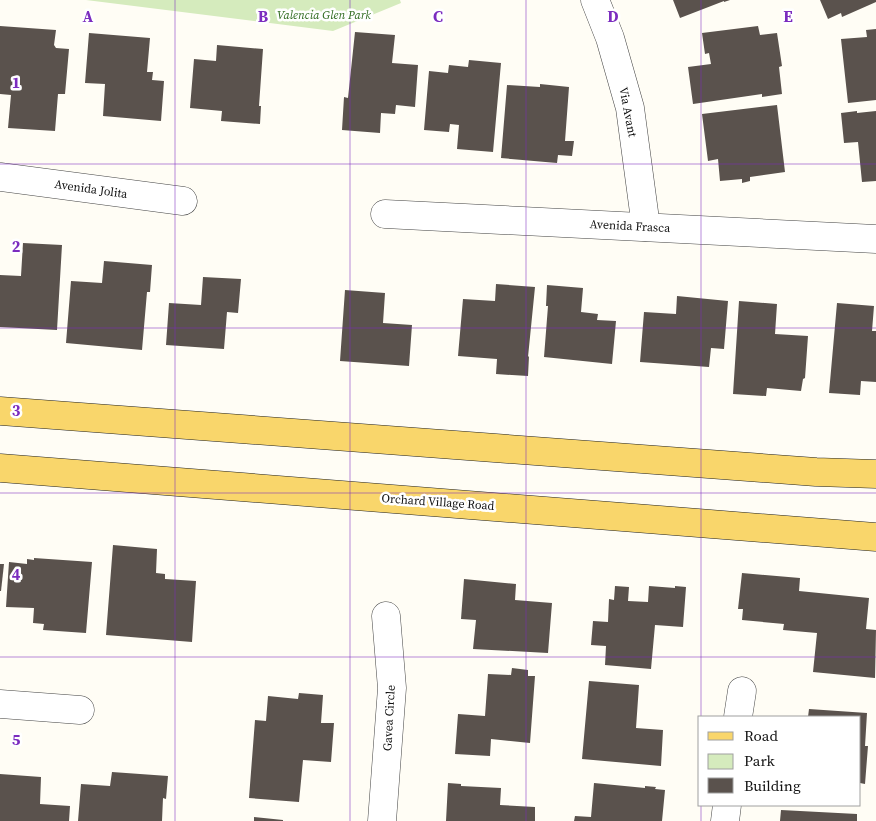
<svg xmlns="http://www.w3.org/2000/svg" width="876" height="821" font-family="'Source Serif 4',serif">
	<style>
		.green { fill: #d5ebbd }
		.building { fill: #5a524d }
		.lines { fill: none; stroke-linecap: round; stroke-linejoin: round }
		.minor-casing { stroke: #444; stroke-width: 29 }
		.major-casing { stroke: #222; stroke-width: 29 }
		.minor { stroke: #fff; stroke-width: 28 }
		.major { stroke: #f9d66b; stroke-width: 28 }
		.grid { fill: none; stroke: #7b2cbf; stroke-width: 1; stroke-opacity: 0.55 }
		.labels { text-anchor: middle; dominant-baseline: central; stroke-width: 5; stroke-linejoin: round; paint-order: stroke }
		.park-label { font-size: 12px; font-style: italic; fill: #2f6b1f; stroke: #fff }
		.street-label { font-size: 12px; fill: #111; stroke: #fff }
		.grid-label { font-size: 16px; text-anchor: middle; font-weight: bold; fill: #7b2cbf; stroke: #fff; stroke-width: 5; stroke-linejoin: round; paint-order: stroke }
	</style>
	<rect width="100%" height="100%" fill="#fffdf5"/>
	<!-- green -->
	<path class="green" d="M86,0H400L401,3L333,31Z"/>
	<!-- building -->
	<g class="building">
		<path d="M673,0H730L724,2V1L680,18Z"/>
		<path d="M820,0H876V2L842,17L841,13L828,19Z"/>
		<path d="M0,26L56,30L54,45L56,48L69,49L65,94H58L55,131L8,128L11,95L0,94Z"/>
		<path d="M758,26L760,35L777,33L782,66L779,67L782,94L762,97V94L693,104L688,67L711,64L709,53L705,54L702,33Z"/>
		<path d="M876,29V100L848,103L841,39L867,37L866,30Z"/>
		<path d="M355,32L395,35L392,63L418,65L415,107L396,105L395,114L381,113L380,133L342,130L344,97L348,98Z"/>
		<path d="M89,33L150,38L147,72H153L152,80L164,81L161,121L103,116L105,84L85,83Z"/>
		<path d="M217,45L263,49L259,106H261L260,124L221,121L222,111L190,108L194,59L216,61Z"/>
		<path d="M469,60L501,63L493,152L457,149L459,125L450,124L449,132L424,130L429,71L448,73L449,65L468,67Z"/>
		<path d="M540,84L569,87L565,141H574L572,156L558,155L557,163L501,158L507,85L540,87Z"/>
		<path d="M777,105L785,172L750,177V181L742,183V179L720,181L718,159L708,161L702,114Z"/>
		<path d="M857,111V113L876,111V181L862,182L858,142L844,143L841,113Z"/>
		<path d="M23,243L62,245L57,330L0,327V275L21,276Z"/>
		<path d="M104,261L152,265L150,292H147L142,350L66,343L71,281L102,283Z"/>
		<path d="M203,277L241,279L238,313L227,312L224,349L166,345L169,303L201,305Z"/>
		<path d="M496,284L535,287L528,357L529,356L528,376L496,374L497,359L458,356L463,299L495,301Z"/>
		<path d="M547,285L583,288L581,312L598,314L597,320L616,321L612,364L544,357L548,306H546Z"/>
		<path d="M345,290L385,293L383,323L412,325L409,366L340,361Z"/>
		<path d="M677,296L728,301L724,349L711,348L709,367L640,362L644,312L676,314Z"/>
		<path d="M739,301L777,304L775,334L808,336L805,378L803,379L801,391L767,388L766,396L733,394Z"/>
		<path d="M837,303L874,306L872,331H876V382L861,381L860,395L829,393Z"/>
		<path d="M113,545L157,549L156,573L165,574V579L196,581L192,642L106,635Z"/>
		<path d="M34,558L92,562L86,633L43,630L44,624L33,623L34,608L6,607L9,562L27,564V559L34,560Z"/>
		<path d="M0,564H4L1,591H0Z"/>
		<path d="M742,573L800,578L799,591L869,598L866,629L876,630L875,678L813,672L817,633L783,630L784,624L742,620L743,609H738Z"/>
		<path d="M464,579L516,584L515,600L552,603L548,653L473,649L476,620L461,619Z"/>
		<path d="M615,586L629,587L628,601L648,602L649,586L675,588V586L686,587L683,627L655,625L651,669L605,665L606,646L591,645L593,621L608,622L609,599L614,600Z"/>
		<path d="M512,668L528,670V676H535L530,743L491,739L490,756L455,754L458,714L485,716L488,674L511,675Z"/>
		<path d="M589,681L639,685L636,728L663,730L661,766L582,759Z"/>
		<path d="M299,693L323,695L321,723H334L331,762L303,760L299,802L249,798L255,720L266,721L268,696L298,699Z"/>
		<path d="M809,709L867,713L865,746H868L865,784L860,783V717H808Z"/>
		<path d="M112,772L168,776L166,799L163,798L162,821H78L81,784L110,786Z"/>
		<path d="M0,774L41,777L40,804L70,806L69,821H0Z"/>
		<path d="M448,783L461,784V786L501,788L500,805L535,807V821H446Z"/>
		<path d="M594,783L645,788V786L656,787L655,789L665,790L662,821H574L575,816L591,817Z"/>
		<path d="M781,810L857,814V821H780Z"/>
		<path d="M254,817L283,820V821H254Z"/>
	</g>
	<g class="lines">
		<defs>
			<g id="minor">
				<path d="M595,0L610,38L630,108L646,227"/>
				<path d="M0,177L183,201"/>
				<path d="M385,214L876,239"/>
				<path d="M0,704L80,710"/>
				<path d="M738,717L742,691"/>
				<path d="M382,821L392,688L386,616"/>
				<path d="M725,821L727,805"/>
			</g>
			<g id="major">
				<path d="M0,411L816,472L876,474"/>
				<path d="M0,468L876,537"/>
			</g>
		</defs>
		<!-- minor casing -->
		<use href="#minor" class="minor-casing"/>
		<!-- major casing -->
		<use href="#major" class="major-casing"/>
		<!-- minor -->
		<use href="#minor" class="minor"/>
		<!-- major -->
		<use href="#major" class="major"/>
	</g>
	<!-- grid -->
	<path class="grid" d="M175,0V821M350,0V821M526,0V821M701,0V717M0,164H876M0,328H876M0,493H876M0,657H876M701,805V821"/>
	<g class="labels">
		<!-- park labels -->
		<g class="park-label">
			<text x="324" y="15">Valencia Glen Park</text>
		</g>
		<!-- street labels -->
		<g class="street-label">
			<text transform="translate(628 112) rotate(79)">Via Avant</text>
			<text transform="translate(91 189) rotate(8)">Avenida Jolita</text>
			<text transform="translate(630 226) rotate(3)">Avenida Frasca</text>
			<text transform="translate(438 502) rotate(4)">Orchard Village Road</text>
			<text transform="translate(389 718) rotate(-87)">Gavea Circle</text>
		</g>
	</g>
	<g class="grid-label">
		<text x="88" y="22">A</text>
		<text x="263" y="22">B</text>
		<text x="438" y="22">C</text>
		<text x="613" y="22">D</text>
		<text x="788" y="22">E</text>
		<text x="16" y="88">1</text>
		<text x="16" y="252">2</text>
		<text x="16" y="416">3</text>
		<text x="16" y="580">4</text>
		<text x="16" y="745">5</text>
	</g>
	<!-- legend -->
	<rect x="698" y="716" width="162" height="90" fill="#ffffff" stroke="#a0a0a0"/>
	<rect x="708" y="732" width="25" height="8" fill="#f9d66b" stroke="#a0a0a0"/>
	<text x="744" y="741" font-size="15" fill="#111111">Road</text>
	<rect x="708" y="754" width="25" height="15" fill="#d5ebbd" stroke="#a0a0a0"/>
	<text x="744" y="766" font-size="15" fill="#111111">Park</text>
	<rect x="708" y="778" width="25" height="15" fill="#5a524d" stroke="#a0a0a0"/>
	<text x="744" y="791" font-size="15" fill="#111111">Building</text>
</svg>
